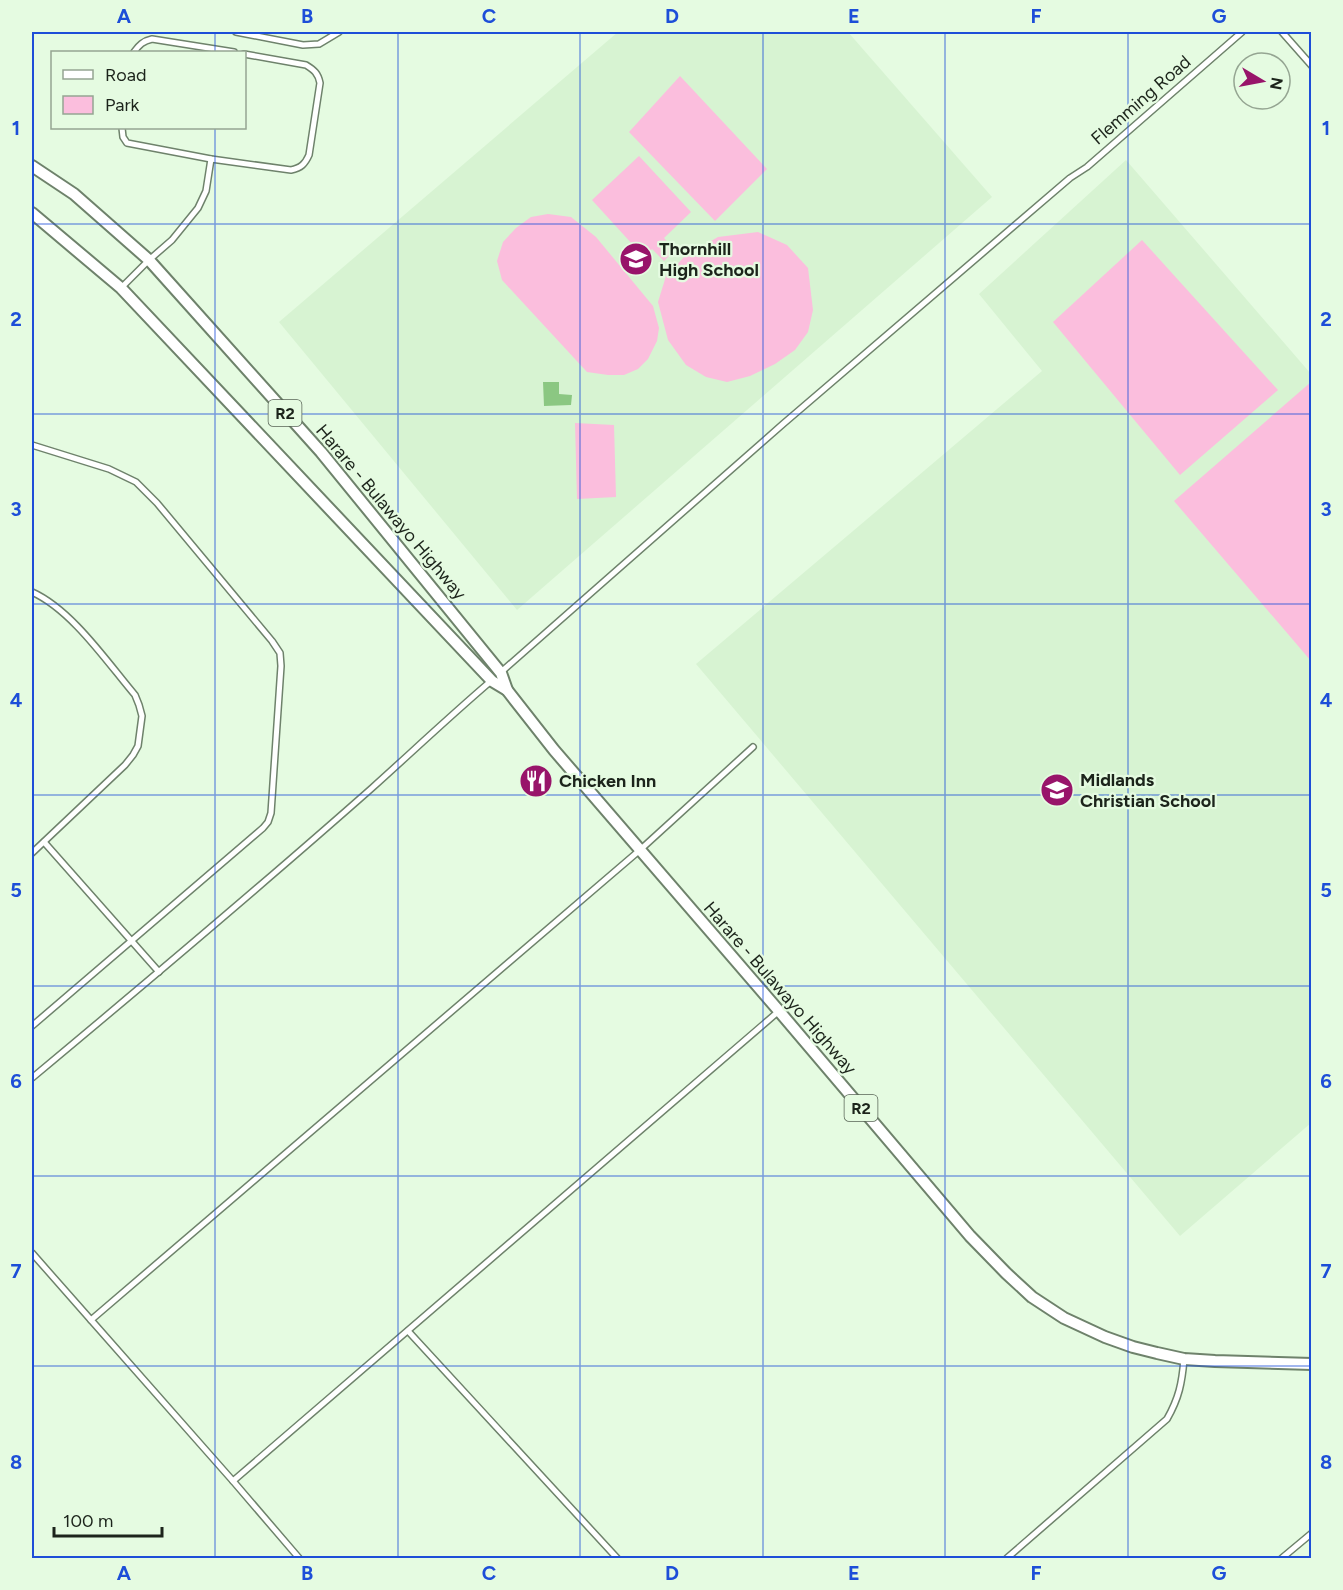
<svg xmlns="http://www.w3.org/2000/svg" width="1343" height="1590" font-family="Figtree,sans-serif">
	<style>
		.built { fill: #d7f3d2 }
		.green { fill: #fbbedd }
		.water { fill: #8bc782 }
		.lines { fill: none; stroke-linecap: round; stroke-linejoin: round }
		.street-casing { stroke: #6e826b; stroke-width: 8 }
		.highway-casing { stroke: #6e826b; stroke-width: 14 }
		.street { stroke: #fff; stroke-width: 5 }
		.highway { stroke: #fff; stroke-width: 10 }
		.grid { fill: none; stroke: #1d4ed8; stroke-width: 1.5; stroke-opacity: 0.55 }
		.labels { text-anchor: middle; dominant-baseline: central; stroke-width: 4.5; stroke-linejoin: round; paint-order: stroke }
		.shield { fill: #e5fbe1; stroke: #586456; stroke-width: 1.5 }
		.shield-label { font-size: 16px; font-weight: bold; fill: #1c241b }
		.street-label { font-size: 18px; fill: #1c241b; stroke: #e5fbe1 }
		.poi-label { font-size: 18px; font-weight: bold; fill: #1c241b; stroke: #e5fbe1; text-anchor: start }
		.neatline { fill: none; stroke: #1d4ed8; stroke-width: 2 }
		.grid-label { font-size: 20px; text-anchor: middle; font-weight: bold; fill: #1d4ed8 }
	</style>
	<rect width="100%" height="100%" fill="#e5fbe1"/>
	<!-- built -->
	<g class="built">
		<path d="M618,32H848L992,197L517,610L279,322Z"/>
		<path d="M1126,160L1311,374V1123L1180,1236L696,664L1042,371L979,294Z"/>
	</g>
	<!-- green -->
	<g class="green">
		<path d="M680,76L767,169L715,221L629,132Z"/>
		<path d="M639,156L691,212L664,238L675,250L664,261L652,249L644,257L592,200Z"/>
		<path d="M548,214L571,217L596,237L653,306L659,328L657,341L648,359L638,369L624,375H608L587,372L502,280L497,261L503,242L516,228L531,217Z"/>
		<path d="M758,232L787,245L808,268L813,310L808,332L795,350L775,364L750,376L727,382L706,377L686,365L668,340L658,302L666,276L685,256L718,237Z"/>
		<path d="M1142,240L1278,390L1180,475L1053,322Z"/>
		<path d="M1311,382V661L1174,501Z"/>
		<path d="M575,423L614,425L616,497L577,499Z"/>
	</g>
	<!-- water -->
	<path class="water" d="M543,382H559V394L572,395L571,405L544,406Z"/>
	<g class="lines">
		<defs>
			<g id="street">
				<path d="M236,32L303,45L319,44L339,32"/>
				<path d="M1282,32L1312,66"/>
				<path d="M134,52C139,45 143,41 152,39L234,52"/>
				<path d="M122,128L123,137L127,143L211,159L291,170C301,168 305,164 309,155L320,83C318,73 314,70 306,65L244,54"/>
				<path d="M121,288L149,260L172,240L198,208L206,191L211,159"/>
				<path d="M32,445L109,469L136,482L157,503L272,641L280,653L281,666L271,813L268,822L263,828L32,1026"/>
				<path d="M32,592C72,610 107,662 135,695L139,705L142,716L138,746L133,755L125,765L32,853"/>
				<path d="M500,673L783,424L1070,178L1087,167L1242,32"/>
				<path d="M44,842L159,972"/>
				<path d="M32,1078C146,983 260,887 372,788C412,752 450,716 491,681"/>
				<path d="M32,1253L91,1320"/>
				<path d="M408,1331L617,1558"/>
				<path d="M233,1481L779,1011"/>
				<path d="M299,1558L233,1481L91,1320L640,850L753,747"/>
				<path d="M1007,1558L1167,1419C1179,1398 1182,1383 1184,1359"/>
				<path d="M1282,1558L1312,1533"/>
			</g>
			<g id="highway">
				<path d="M32,166L74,194L149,260L321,452L501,673L507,690"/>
				<path d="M32,213L121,288L492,681L507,690L554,750L779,1011L970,1236L1006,1273L1032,1297L1064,1318L1105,1337L1133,1347L1157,1353L1184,1359L1215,1361L1312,1364"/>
			</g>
		</defs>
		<!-- street casing -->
		<use href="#street" class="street-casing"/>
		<!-- highway casing -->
		<use href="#highway" class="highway-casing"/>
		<!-- street -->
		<use href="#street" class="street"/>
		<!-- highway -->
		<use href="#highway" class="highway"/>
	</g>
	<!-- grid -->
	<path class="grid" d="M215,32V52M398,32V1558M580,32V1558M763,32V1558M945,32V1558M1128,32V1558M215,128V1558M32,224H1312M32,414H1312M32,604H1312M32,795H1312M32,986H1312M32,1176H1312M32,1366H1312"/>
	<!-- icons -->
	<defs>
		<symbol id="school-disc" viewBox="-11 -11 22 22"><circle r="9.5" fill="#98146a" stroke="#e5fbe1"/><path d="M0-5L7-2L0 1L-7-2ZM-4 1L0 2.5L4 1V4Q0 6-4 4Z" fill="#fff"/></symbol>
		<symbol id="restaurant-disc" viewBox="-11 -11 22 22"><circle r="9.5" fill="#98146a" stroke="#e5fbe1"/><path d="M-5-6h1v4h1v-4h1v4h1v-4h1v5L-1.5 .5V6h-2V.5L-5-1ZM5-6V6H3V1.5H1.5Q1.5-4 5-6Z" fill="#fff"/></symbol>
	</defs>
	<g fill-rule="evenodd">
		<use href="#school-disc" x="617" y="240" width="38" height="38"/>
		<use href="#restaurant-disc" x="517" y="762" width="38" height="38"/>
		<use href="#school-disc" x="1038" y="771" width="38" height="38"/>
	</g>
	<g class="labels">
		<!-- shield labels -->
		<g class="shield">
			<rect x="268.5" y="400" width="33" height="26" rx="4.5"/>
			<rect x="844.5" y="1095" width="33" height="26" rx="4.5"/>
		</g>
		<g class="shield-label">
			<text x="285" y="413">R2</text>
			<text x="861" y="1108">R2</text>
		</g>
		<!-- street labels -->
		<g class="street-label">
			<text transform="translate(1141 100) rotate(-41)">Flemming Road</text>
			<text transform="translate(391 512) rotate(50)">Harare - Bulawayo Highway</text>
			<text transform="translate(780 988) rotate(49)">Harare - Bulawayo Highway</text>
		</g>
		<!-- poi labels -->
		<g class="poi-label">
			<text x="659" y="249">Thornhill<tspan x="659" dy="21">High School</tspan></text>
			<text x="1080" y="780">Midlands<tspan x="1080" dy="21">Christian School</tspan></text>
			<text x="559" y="781">Chicken Inn</text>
		</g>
	</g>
	<!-- border -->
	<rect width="1343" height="1590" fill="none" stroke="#e5fbe1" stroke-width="66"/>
	<!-- legend -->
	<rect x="51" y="51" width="195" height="78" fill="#e5fbe1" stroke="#95a592" stroke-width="1.5"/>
	<rect x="63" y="70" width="30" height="9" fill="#ffffff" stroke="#95a592" stroke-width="1.5"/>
	<text x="105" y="81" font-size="18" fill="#1c241b">Road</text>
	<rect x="63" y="96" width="30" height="18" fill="#fbbedd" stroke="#95a592" stroke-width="1.5"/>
	<text x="105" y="111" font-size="18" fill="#1c241b">Park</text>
	<!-- north arrow -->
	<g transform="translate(1262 81) rotate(100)"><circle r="28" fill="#e5fbe1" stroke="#95a592" stroke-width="1.5"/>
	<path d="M0-4.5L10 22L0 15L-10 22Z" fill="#98146a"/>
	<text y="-9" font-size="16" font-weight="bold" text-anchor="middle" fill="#1c241b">N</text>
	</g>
	<!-- scale -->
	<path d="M54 1527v9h108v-9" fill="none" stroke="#1c241b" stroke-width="3"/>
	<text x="63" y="1527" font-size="18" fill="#1c241b" stroke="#e5fbe1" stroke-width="4.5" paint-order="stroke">100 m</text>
	<rect x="33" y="33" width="1277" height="1524" class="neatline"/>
	<g class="grid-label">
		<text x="124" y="23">A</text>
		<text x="307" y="23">B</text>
		<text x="489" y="23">C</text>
		<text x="672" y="23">D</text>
		<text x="854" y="23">E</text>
		<text x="1036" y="23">F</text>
		<text x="1219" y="23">G</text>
		<text x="16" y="135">1</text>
		<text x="1326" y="135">1</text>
		<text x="16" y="326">2</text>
		<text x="1326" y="326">2</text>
		<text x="16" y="516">3</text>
		<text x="1326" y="516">3</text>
		<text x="16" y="707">4</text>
		<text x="1326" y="707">4</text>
		<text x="16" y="897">5</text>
		<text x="1326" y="897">5</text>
		<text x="16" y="1088">6</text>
		<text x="1326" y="1088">6</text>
		<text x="16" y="1278">7</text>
		<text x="1326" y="1278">7</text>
		<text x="16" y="1469">8</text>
		<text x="1326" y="1469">8</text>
		<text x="124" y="1580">A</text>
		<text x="307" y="1580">B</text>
		<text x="489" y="1580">C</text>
		<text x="672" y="1580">D</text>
		<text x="854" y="1580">E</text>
		<text x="1036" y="1580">F</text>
		<text x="1219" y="1580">G</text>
	</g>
</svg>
